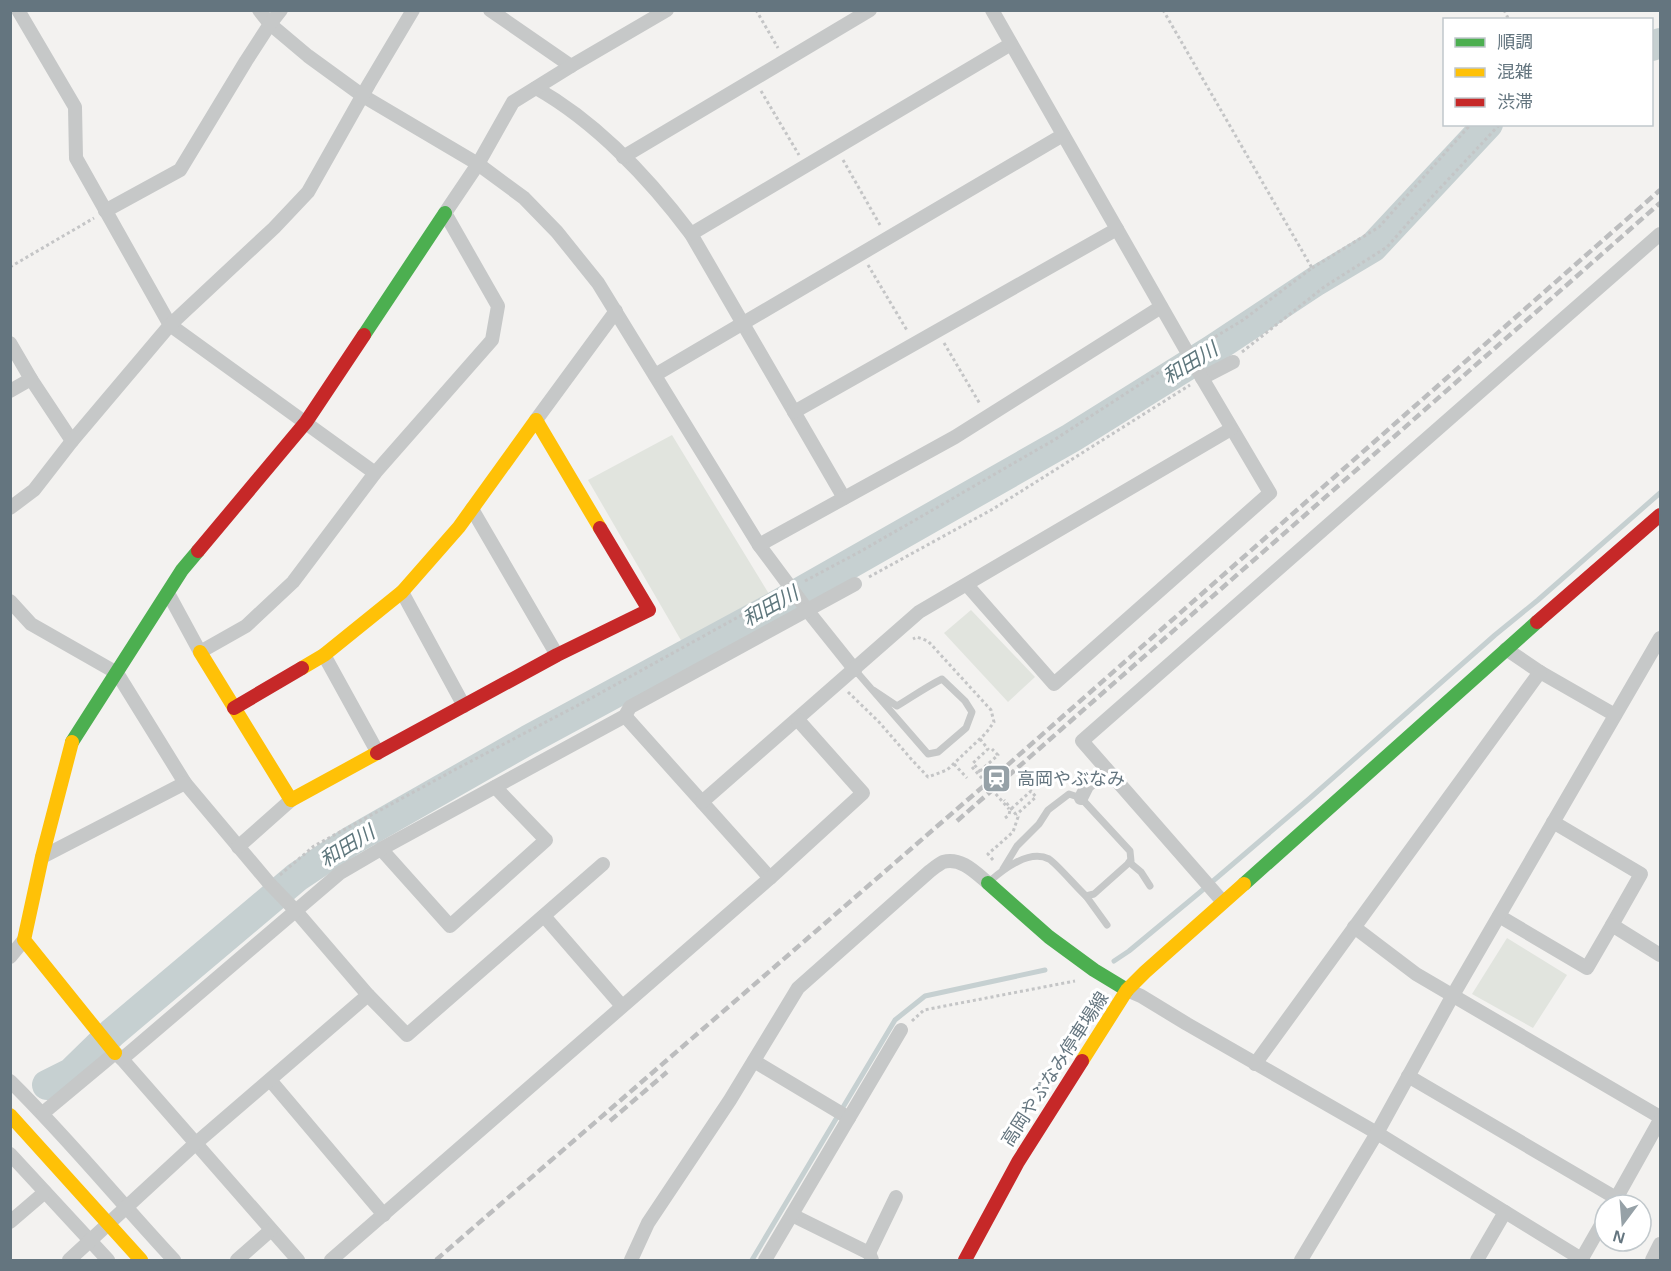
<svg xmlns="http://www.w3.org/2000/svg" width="1671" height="1271" font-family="Arial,'Noto Sans JP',sans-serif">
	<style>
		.green { fill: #e1e4de }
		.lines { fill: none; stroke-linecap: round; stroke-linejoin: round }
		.stream { stroke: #c6d0d1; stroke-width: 5 }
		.river { stroke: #c6d0d1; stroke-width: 30 }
		.path { stroke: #c4c5c6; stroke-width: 3; stroke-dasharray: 3 3; stroke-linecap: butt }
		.lane { stroke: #c6c8c8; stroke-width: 7 }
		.street { stroke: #c6c8c8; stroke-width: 14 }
		.fast { stroke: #4caf50; stroke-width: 14 }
		.slow { stroke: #ffc107; stroke-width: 14 }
		.jam { stroke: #c62828; stroke-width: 14 }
		.rail { stroke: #bcbdbe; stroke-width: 4.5; stroke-dasharray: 9 4.5; stroke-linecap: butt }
		.labels { text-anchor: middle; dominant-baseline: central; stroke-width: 6; stroke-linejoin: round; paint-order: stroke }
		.poi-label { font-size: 18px; fill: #64757f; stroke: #fff; text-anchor: start }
		.street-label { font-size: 18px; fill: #64757f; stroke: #fff }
		.water-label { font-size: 20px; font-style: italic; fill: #5f777d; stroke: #fff }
	</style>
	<rect width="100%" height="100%" fill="#f3f2f0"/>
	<!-- green -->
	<g class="green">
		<path d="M672,435L769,594L682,642L588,480Z"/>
		<path d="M971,610L1035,677L1008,702L944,633Z"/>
		<path d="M1507,938L1567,975L1533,1028L1472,994Z"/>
	</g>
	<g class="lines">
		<!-- stream -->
		<g class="stream">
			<path d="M1114,961L1129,951L1199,893L1309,799L1495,635L1538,600L1660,493"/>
			<path d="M752,1260L895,1020L925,996L1045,970"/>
		</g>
		<!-- river -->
		<g class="river">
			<path d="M1652,46L1660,43"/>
			<path d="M47,1085L71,1073L112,1033L297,877L351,841L528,740L774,607L1071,438L1212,350L1316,281L1373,247L1488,124"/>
		</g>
		<!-- path -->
		<g class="path">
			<path d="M756,10L778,48"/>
			<path d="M1163,10L1312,268L1243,320L1200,346"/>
			<path d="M1504,10L1509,20"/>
			<path d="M761,91L799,155"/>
			<path d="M843,160L880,225"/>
			<path d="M868,265L908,332"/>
			<path d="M10,267L94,218"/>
			<path d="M1312,268L1379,227L1471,124"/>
			<path d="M944,343L980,404"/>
			<path d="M1242,352L1324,287L1387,247L1415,215L1500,124"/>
			<path d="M869,577L993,509L1190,385"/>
			<path d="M805,581L863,550L1054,440L1176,361"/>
			<path d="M848,692L879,722L912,760L928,777L947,770L986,733L994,722L991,710L928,641L917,637L913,639"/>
			<path d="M980,739L988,749L973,763L981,773"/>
			<path d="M954,764L967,778"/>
			<path d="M972,767L1009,809"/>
			<path d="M980,771L998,755L992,749"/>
			<path d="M1005,818L1009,815L1010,810L1031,791L1036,797L1016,815"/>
			<path d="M993,860L988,854L1013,832L1018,817L1004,800"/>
			<path d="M280,875L314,846L458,768L586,701L778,595"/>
			<path d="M912,1021L924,1010L1075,981"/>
		</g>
		<!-- lane -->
		<g class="lane">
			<path d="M855,670L928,754L938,752L966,728L972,712L965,701L942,679C926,687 912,697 897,706L873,690"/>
			<path d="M1129,862L1141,872L1150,886"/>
			<path d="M990,881C1004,869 1029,849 1049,859C1056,863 1078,889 1086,896L1094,894L1131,861L1130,851L1081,798L1069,794L1048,810L1039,824L1017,846L1003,869"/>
			<path d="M1086,896L1107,925"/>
		</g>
		<!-- street -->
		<g class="street">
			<path d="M18,10L75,107L76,158L170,325L375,473"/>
			<path d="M259,10L270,24L308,56L363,96L478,164L524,198L557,232L598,283L759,545L811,615L855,670"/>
			<path d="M490,10L571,66"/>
			<path d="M536,88C596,122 650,179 691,234L844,498"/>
			<path d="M623,157L870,10"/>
			<path d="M105,211L180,170L246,61L270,24L281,10"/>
			<path d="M691,234L1011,44"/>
			<path d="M10,343L31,379L72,441"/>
			<path d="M655,375L1063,135"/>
			<path d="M1202,378L1233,362"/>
			<path d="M10,391L31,379"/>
			<path d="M794,412L1117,229"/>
			<path d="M536,420L616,311"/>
			<path d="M10,508L34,490L72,441L170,325L274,228L308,192L369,84L413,10"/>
			<path d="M472,509L557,655"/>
			<path d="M759,545L955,437L1161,307"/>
			<path d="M967,585L1054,684L1270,493L1202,378L992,10"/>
			<path d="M402,592L464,706"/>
			<path d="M168,593L200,652L246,626L293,582L375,473L492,340L498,306L445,213L478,164L513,102L571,66L667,10"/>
			<path d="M10,601L31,624L117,673L185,783L269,883L295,910L368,995L407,1035L603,864"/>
			<path d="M1506,649L1540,672L1615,715"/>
			<path d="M324,655L378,753"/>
			<path d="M625,716L770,878"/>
			<path d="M1081,798L1087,786L1106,769"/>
			<path d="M702,802L919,612L1231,429"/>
			<path d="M1553,822L1641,874L1612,925"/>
			<path d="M238,847L291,800"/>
			<path d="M381,849L450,926L546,840L495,787"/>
			<path d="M42,857L185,783"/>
			<path d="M1223,902L1082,741L1660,234"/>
			<path d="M544,916L622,1006"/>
			<path d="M1499,916L1587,968L1612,925L1660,955"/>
			<path d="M1354,927L1416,974L1660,1117"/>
			<path d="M10,957L24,940"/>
			<path d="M1127,990L1141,996L1187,1024L1377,1133L1583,1260"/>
			<path d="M122,1059L298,1260"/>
			<path d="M754,1061L849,1118"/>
			<path d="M1255,1064L1540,672"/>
			<path d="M1408,1076L1616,1198"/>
			<path d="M270,1080L384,1215"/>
			<path d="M10,1081C68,1138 119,1201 174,1260"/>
			<path d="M43,1113L115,1053L122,1059L340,873L381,849L625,716L630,707L855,584"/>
			<path d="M10,1154L108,1260"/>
			<path d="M1613,1204L1660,1120"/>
			<path d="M792,1215L869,1253L872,1260"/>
			<path d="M10,1222L45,1192"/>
			<path d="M869,1253L896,1197"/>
			<path d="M69,1260L195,1144L368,995"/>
			<path d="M237,1260L271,1230"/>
			<path d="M331,1260L770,878L863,793L798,720"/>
			<path d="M631,1260L648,1223L730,1100L798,988L930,871C934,868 939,864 943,862C961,857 975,872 988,883"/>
			<path d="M765,1260L901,1030"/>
			<path d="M1301,1260L1377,1133L1453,995L1660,638"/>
			<path d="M1477,1260L1505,1212"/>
			<path d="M1581,1260L1605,1218"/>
			<path d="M1652,1260L1660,1244"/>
		</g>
		<!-- fast -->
		<g class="fast">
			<path d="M364,335L445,213"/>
			<path d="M72,742L182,570L198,551"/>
			<path d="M988,883L1049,937L1094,970L1127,990"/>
			<path d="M1244,884L1537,622"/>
		</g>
		<!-- slow -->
		<g class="slow">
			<path d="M200,652L291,800L377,753"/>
			<path d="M302,668L324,655L402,592L459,527L536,420L600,528"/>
			<path d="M72,742L42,857L24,940L115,1053"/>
			<path d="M1082,1061L1127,990L1145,972L1244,884"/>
			<path d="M10,1115L141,1260"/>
		</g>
		<!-- jam -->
		<g class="jam">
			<path d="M198,551L306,422L364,335"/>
			<path d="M1537,622L1660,515"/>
			<path d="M234,708L302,668"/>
			<path d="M377,753L557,655L649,610L600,528"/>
			<path d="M965,1260L1018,1162L1082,1061"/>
		</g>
		<!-- rail -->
		<g class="rail">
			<path d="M957,821L1660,203"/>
			<path d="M610,1121L667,1072"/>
			<path d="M436,1260L994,777L1660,190"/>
		</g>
	</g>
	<!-- icons -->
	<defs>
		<symbol id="station-square" viewBox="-11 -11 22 22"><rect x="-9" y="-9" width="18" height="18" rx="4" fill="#96a1a7" stroke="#fff"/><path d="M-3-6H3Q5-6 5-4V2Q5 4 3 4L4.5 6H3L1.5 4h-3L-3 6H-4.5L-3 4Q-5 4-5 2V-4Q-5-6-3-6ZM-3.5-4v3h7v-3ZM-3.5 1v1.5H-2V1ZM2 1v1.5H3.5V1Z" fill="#fff"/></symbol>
	</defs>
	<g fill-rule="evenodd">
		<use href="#station-square" x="980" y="762" width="33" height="33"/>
	</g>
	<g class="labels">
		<!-- poi labels -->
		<g class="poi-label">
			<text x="1017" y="779">高岡やぶなみ</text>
		</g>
		<!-- street labels -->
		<g class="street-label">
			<text transform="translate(1055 1069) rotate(-57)">高岡やぶなみ停車場線</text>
		</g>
		<!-- water labels -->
		<g class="water-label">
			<text transform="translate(1190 363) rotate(-32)">和田川</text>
			<text transform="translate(770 606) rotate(-29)">和田川</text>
			<text transform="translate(347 846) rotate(-32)">和田川</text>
		</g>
	</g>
	<!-- border -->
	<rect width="1671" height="1271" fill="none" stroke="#64757f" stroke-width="24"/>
	<!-- legend -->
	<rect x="1443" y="18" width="210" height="108" fill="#ffffff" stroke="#c1c8cc" stroke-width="1.5"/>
	<rect x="1455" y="38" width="30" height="9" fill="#4caf50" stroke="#c1c8cc" stroke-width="1.5"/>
	<text x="1497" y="48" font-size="18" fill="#64757f">順調</text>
	<rect x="1455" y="68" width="30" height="9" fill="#ffc107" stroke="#c1c8cc" stroke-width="1.5"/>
	<text x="1497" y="78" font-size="18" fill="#64757f">混雑</text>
	<rect x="1455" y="98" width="30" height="9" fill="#c62828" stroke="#c1c8cc" stroke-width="1.5"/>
	<text x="1497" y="108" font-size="18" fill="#64757f">渋滞</text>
	<!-- north arrow -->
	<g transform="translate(1623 1223) rotate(196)"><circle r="28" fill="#ffffff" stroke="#c1c8cc" stroke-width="1.5"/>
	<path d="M0-4.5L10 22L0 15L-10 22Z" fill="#96a1a7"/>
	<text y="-9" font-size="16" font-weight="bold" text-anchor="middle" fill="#64757f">N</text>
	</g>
</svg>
